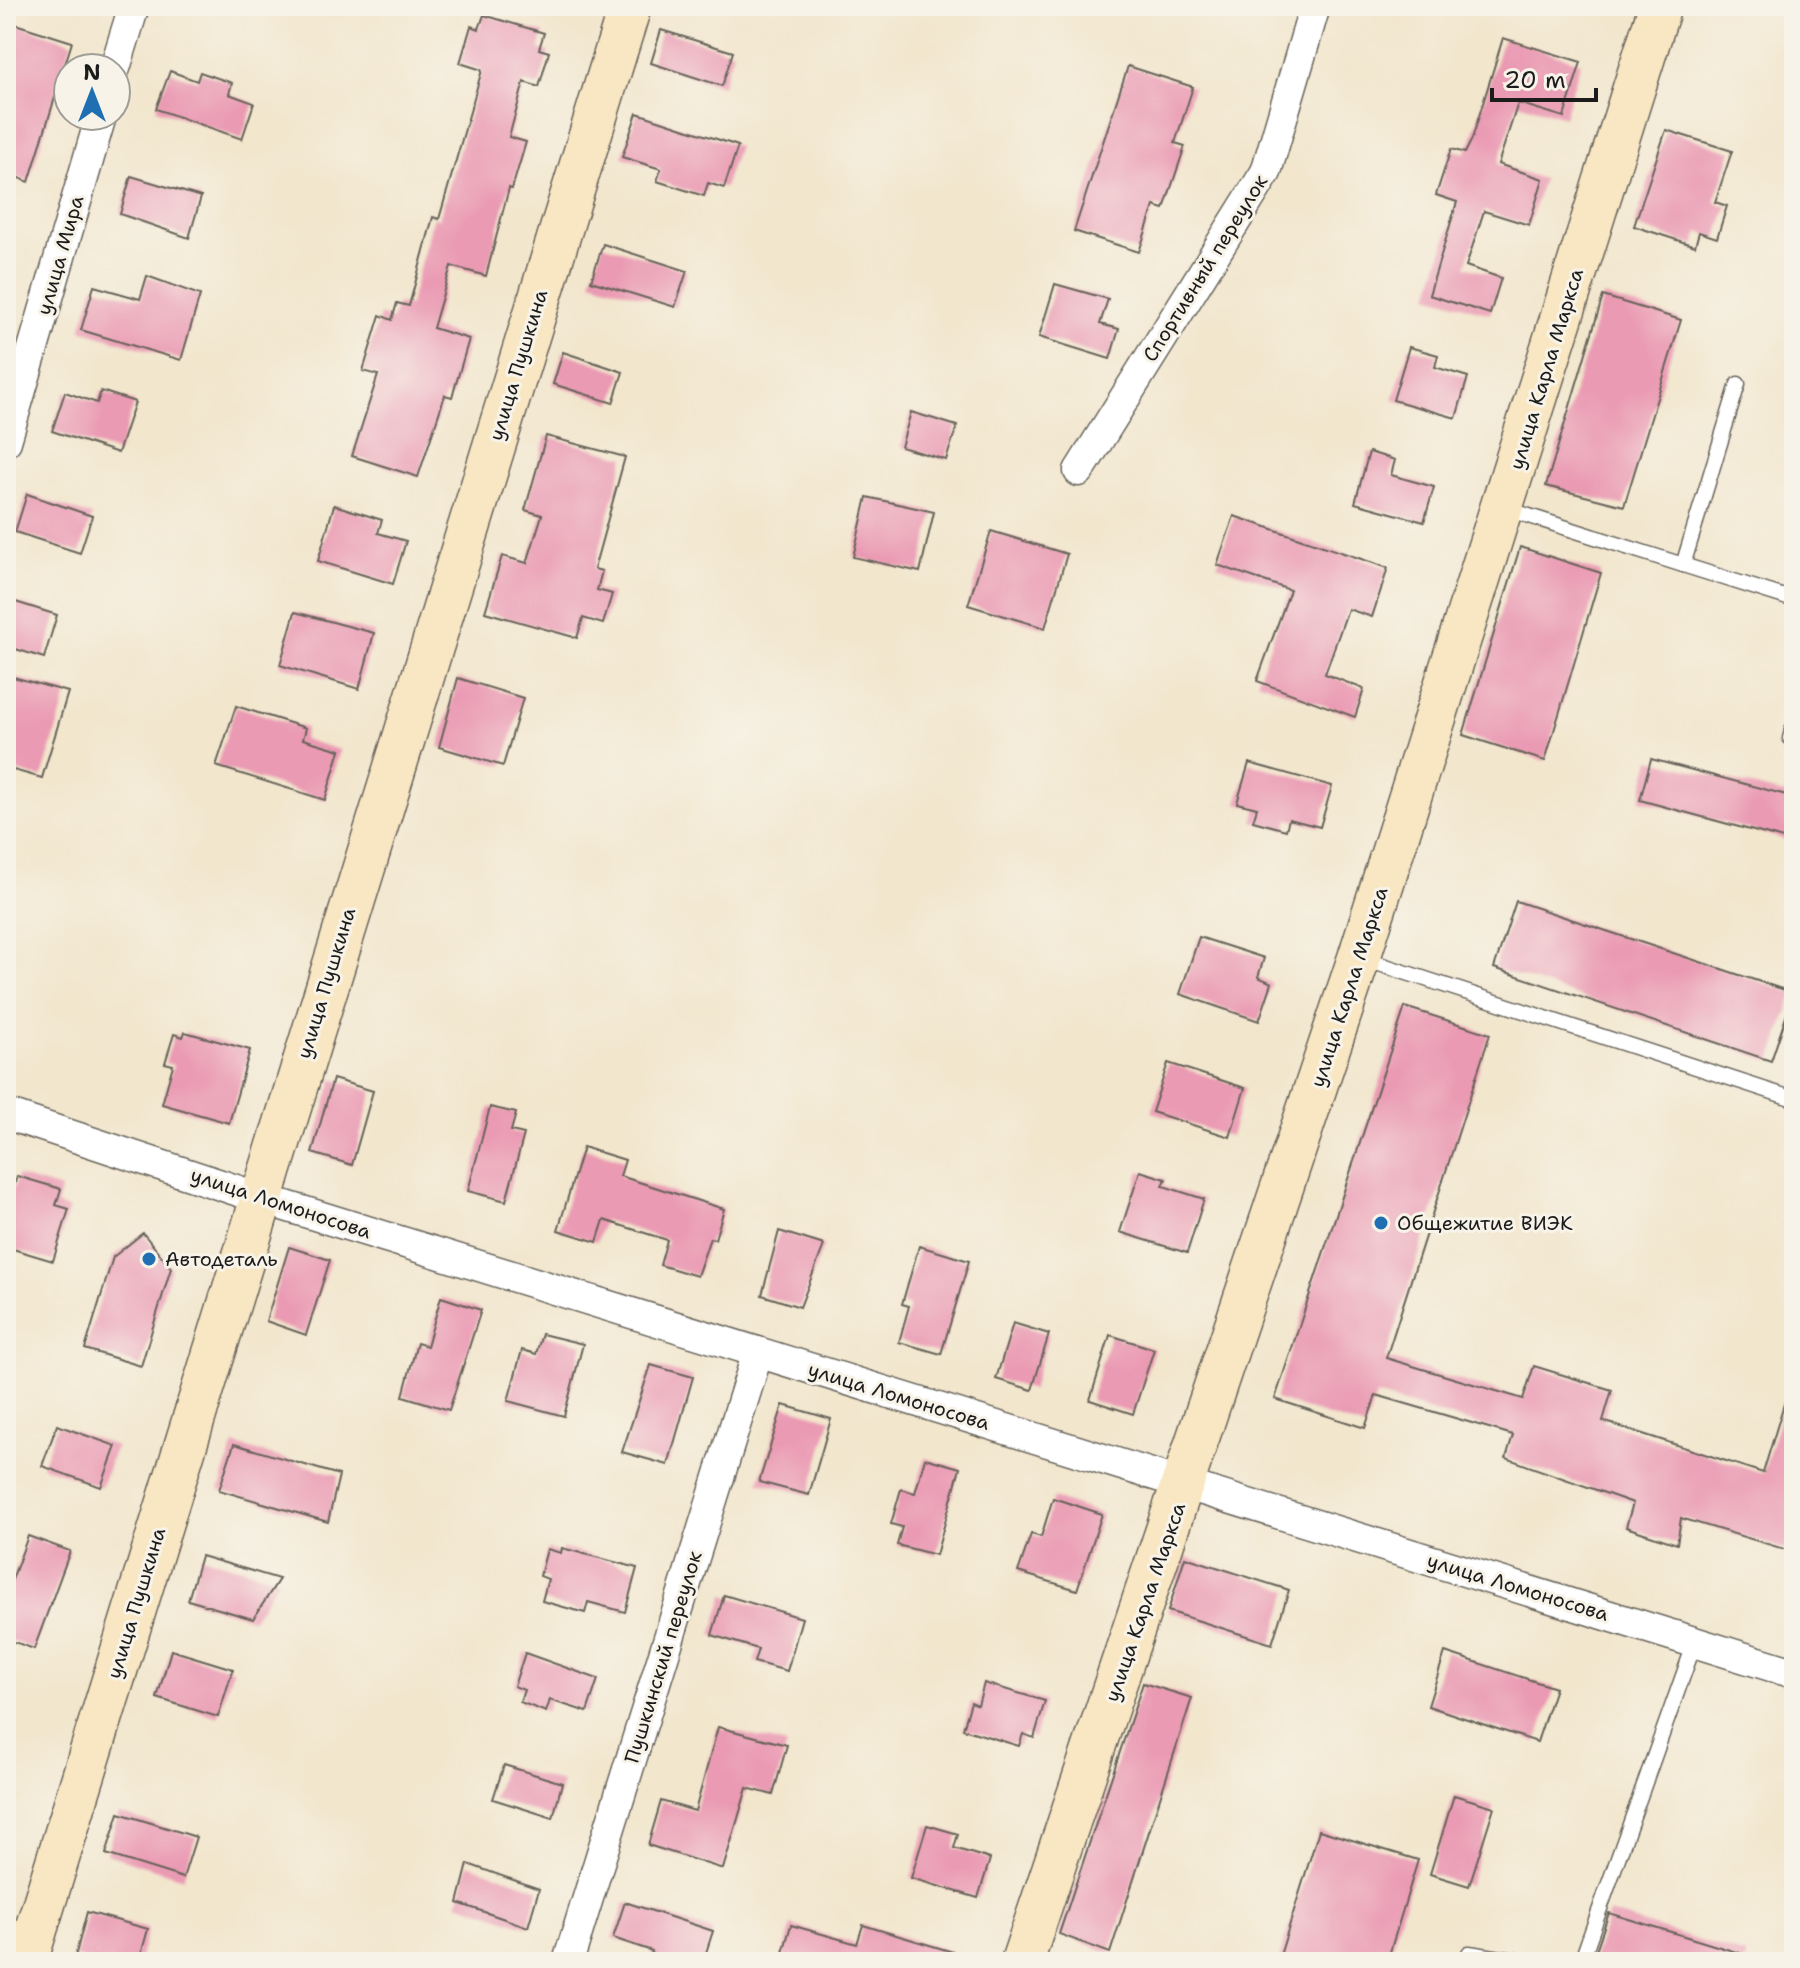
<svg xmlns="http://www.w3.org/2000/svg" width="1800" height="1968" font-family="'Shantell Sans',sans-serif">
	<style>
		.building { fill: #ea9ab3 }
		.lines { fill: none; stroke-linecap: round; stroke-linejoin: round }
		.lane-casing { stroke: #67635a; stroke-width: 17 }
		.street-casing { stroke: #67635a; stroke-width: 33 }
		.secondary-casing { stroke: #67635a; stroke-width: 45 }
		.lane { stroke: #fff; stroke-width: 14 }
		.street { stroke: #fff; stroke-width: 30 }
		.secondary { stroke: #f9e7c3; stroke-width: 42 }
		.poi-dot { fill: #1f6fb2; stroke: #f7f3e8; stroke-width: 3 }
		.labels { text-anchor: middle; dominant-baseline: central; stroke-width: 6; stroke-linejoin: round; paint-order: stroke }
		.street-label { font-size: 20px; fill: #1c1c1c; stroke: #f7f3e8 }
		.poi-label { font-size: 20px; fill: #1c1c1c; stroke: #f7f3e8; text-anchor: start }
	</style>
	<rect width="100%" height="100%" fill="#f7f3e8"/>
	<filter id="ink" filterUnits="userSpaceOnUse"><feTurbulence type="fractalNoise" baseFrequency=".0125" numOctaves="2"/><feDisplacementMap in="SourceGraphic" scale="16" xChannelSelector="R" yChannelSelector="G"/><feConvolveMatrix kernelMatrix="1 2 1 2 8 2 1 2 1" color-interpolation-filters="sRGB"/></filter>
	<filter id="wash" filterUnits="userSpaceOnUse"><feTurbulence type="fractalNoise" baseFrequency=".006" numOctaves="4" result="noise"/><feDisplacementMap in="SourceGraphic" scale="32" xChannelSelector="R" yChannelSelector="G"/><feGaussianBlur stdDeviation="1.8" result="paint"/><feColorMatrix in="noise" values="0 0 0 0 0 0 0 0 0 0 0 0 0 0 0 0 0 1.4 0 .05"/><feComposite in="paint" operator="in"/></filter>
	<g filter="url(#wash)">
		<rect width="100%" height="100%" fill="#f2e6cd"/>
		<g id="blocks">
			<!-- building -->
			<g class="building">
				<path d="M484,15L544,33L539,49L549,52L539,87L524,82L509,137L526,142L512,189L509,188L486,276L451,266L433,328L469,339L452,397L445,395L418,477L352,456L378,375L363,371L380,315L392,320L397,303L409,306L433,217L439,219L482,70L460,63L471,26L479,29Z"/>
				<path d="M12,23L72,42L29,182L6,173V42Z"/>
				<path d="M661,30L733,52L722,86L651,63Z"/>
				<path d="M1503,38L1581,62L1564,117L1518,103L1498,164L1543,179L1529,225L1484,211L1466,266L1501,278L1490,314L1429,295L1457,202L1436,195L1451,149L1465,153L1472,139Z"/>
				<path d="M1128,66L1193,87L1175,143L1185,146L1164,209L1154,206L1139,252L1074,231Z"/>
				<path d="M170,71L197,81L200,72L232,83L229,94L254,103L242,139L156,109Z"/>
				<path d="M637,113L738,146L724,188L708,183L704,196L657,181L661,169L622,157Z"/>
				<path d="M1666,130L1732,151L1715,202L1727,206L1717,238L1699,232L1695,246L1634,226Z"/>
				<path d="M131,176L201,197L189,238L120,214Z"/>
				<path d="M603,244L687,271L675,307L591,281Z"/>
				<path d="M147,276L200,295L181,360L81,330L94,286L140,299Z"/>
				<path d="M1055,284L1108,299L1100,324L1119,329L1110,359L1039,337Z"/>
				<path d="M1603,296L1681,320L1624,506L1546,486Z"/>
				<path d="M1409,347L1438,355L1435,367L1468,377L1456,418L1393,400Z"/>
				<path d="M563,352L623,372L613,403L553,384Z"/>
				<path d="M101,391L135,402L118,453L52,431L65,392L97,403Z"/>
				<path d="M911,412L957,426L946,460L901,447Z"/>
				<path d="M546,436L625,457L594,569L602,571L597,590L612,594L603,624L583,618L577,638L485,612L502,556L527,563L542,515L525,510Z"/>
				<path d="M1369,452L1395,460L1391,475L1434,487L1424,522L1355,503Z"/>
				<path d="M27,494L92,516L80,553L15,532Z"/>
				<path d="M867,497L934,512L920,572L853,557Z"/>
				<path d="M334,505L382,520L378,533L406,541L393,584L318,561Z"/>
				<path d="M1234,516L1388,568L1372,617L1348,609L1325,674L1364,689L1355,717L1257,681L1290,590L1217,565Z"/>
				<path d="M991,531L1067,554L1045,628L968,605Z"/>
				<path d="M1520,547L1601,573L1545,761L1463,735Z"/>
				<path d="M6,599L57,615L44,658L6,646Z"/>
				<path d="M295,612L374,633L359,689L280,665Z"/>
				<path d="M13,677L68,692L42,778L6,768V703Z"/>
				<path d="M458,678L523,698L503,766L439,747Z"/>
				<path d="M236,706L306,728L303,739L340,750L325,800L216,766Z"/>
				<path d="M1651,759L1794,797V842L1640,800Z"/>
				<path d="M1249,763L1332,786L1320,827L1289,819L1286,830L1253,821L1257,808L1237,803Z"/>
				<path d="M1516,901L1794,993L1771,1061L1494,968Z"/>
				<path d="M1199,937L1264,958L1258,977L1272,983L1259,1021L1180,994Z"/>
				<path d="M1405,1007L1490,1034L1386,1358L1523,1399L1534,1366L1612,1390L1603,1421L1763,1473L1787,1394L1794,1395V1552L1681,1518L1677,1544L1626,1527L1633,1503L1506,1458L1513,1435L1376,1395L1365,1428L1275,1399Z"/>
				<path d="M185,1032L250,1050L229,1123L162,1104L173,1065L165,1063L174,1034L183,1037Z"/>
				<path d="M1168,1063L1245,1088L1230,1137L1152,1112Z"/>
				<path d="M333,1079L373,1091L352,1165L312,1153Z"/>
				<path d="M490,1107L516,1113L511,1131L524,1134L506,1201L468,1191Z"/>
				<path d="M583,1147L625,1160L620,1176L724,1209L715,1239L710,1238L697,1276L660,1265L667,1240L604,1220L597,1242L558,1230Z"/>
				<path d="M1140,1171L1166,1179L1163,1186L1204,1199L1187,1253L1120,1232Z"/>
				<path d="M17,1176L61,1189L56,1205L69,1209L53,1261L6,1247V1211Z"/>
				<path d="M779,1231L824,1245L800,1307L762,1295Z"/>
				<path d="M143,1233L171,1268L141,1366L85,1349L113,1257Z"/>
				<path d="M919,1246L969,1261L941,1354L899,1342L909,1306L902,1304Z"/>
				<path d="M289,1247L330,1260L306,1335L266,1321Z"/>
				<path d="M441,1297L481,1310L449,1410L403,1396L417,1343L427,1346Z"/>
				<path d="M1013,1323L1049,1334L1032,1390L996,1379Z"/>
				<path d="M542,1334L583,1344L564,1416L508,1401L522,1350L536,1354Z"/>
				<path d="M1110,1335L1154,1349L1133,1414L1090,1400Z"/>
				<path d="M651,1365L693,1377L668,1465L622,1452Z"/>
				<path d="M783,1405L831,1419L809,1495L759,1482Z"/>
				<path d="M57,1425L116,1446L101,1487L42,1466Z"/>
				<path d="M234,1444L339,1475L328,1522L219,1490Z"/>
				<path d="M925,1458L960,1468L936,1555L897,1545L902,1527L891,1524L901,1489L915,1493Z"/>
				<path d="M1053,1498L1102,1514L1077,1590L1018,1572L1031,1534L1041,1537Z"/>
				<path d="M28,1536L70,1551L34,1649L6,1639V1596Z"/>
				<path d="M562,1548L637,1568L625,1612L588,1602L585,1613L542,1601L548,1579L540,1576L547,1549L561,1553Z"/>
				<path d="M201,1556L279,1579L253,1619L188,1600Z"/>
				<path d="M1185,1557L1289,1590L1272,1644L1168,1611Z"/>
				<path d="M724,1595L802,1618L787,1671L754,1662L758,1649L712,1635Z"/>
				<path d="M171,1650L233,1669L218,1717L157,1698Z"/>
				<path d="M1445,1652L1555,1688L1537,1742L1428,1706Z"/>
				<path d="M525,1653L598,1679L587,1712L550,1700L546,1712L520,1702L524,1690L514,1686Z"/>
				<path d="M984,1683L1045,1701L1034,1738L1023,1734L1019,1746L963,1729L971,1702L978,1705Z"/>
				<path d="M1143,1683L1192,1698L1110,1953L1059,1934Z"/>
				<path d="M718,1727L787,1745L773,1795L747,1788L723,1869L648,1845L661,1801L695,1811Z"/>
				<path d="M504,1765L562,1783L553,1818L493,1799Z"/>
				<path d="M1454,1795L1494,1807L1469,1886L1430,1874Z"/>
				<path d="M119,1813L196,1837L183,1878L106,1854Z"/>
				<path d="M927,1825L958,1834L954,1848L990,1859L978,1898L911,1878Z"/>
				<path d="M1319,1830L1418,1860L1387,1962H1278Z"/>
				<path d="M468,1864L539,1889L528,1927L458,1903Z"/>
				<path d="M625,1902L713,1931L703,1962H649L652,1951L613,1938Z"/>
				<path d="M87,1912L148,1929L139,1962H94L75,1957Z"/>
				<path d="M1609,1913L1746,1955L1745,1962H1592Z"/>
				<path d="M791,1925L857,1944L863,1925L963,1955L962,1962H802L782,1956Z"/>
			</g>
		</g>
	</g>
	<g filter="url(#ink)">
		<use href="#blocks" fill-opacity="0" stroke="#67635a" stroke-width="2"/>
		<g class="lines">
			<defs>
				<g id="lane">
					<path d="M1738,384L1683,565L1794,600"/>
					<path d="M1504,508L1683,565"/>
					<path d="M1790,738L1794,725"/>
					<path d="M1361,958L1794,1099"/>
					<path d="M1466,1962L1469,1953L1527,1962"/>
					<path d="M1581,1962L1695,1642"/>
				</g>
				<g id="street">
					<path d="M115,68L134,6"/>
					<path d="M6,441L101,116"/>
					<path d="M1079,471L1266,172L1315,6"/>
					<path d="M6,1114L260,1198L1794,1673"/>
					<path d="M568,1962L758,1352"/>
				</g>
				<g id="secondary">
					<path d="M26,1962L630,6"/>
					<path d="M1022,1962L1359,958L1660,6"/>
				</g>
			</defs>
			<!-- lane casing -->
			<use href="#lane" class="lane-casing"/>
			<!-- street casing -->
			<use href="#street" class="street-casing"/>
			<!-- secondary casing -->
			<use href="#secondary" class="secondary-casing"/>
			<!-- lane -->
			<use href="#lane" class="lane"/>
			<!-- street -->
			<use href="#street" class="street"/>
			<!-- secondary -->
			<use href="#secondary" class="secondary"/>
		</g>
	</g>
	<!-- markers -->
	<g class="poi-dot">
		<circle cx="1381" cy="1223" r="8"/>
		<circle cx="149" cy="1259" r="8"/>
	</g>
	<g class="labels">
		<!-- street labels -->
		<g class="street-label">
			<text transform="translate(60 255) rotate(-74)">улица Мира</text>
			<text transform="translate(1205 268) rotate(-58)">Спортивный переулок</text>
			<text transform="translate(518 365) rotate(-73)">улица Пушкина</text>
			<text transform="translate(1546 369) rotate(-73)">улица Карла Маркса</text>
			<text transform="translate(326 983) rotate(-73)">улица Пушкина</text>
			<text transform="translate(1349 987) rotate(-72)">улица Карла Маркса</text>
			<text transform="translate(281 1203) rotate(18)">улица Ломоносова</text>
			<text transform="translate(899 1396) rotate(17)">улица Ломоносова</text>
			<text transform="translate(1518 1587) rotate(17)">улица Ломоносова</text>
			<text transform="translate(1145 1602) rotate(-71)">улица Карла Маркса</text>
			<text transform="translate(136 1603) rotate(-73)">улица Пушкина</text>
			<text transform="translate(663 1657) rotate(-73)">Пушкинский переулок</text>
		</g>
		<!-- poi labels -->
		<g class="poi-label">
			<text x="1397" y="1223">Общежитие ВИЭК</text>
			<text x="165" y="1259">Автодеталь</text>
		</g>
	</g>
	<!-- margin -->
	<rect width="1800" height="1968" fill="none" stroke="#f7f3e8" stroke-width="32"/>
	<!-- north arrow -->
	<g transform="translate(92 92)"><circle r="38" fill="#f7f3e8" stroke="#9f9d96" stroke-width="2"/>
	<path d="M0-6L14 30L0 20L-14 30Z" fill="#1f6fb2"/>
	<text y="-12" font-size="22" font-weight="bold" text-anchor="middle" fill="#1c1c1c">N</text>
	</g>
	<!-- scale -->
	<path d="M1492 88v12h104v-12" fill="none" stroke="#1c1c1c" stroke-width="4"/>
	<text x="1504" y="88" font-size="24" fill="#1c1c1c" stroke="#f7f3e8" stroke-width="6" paint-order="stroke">20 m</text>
</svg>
